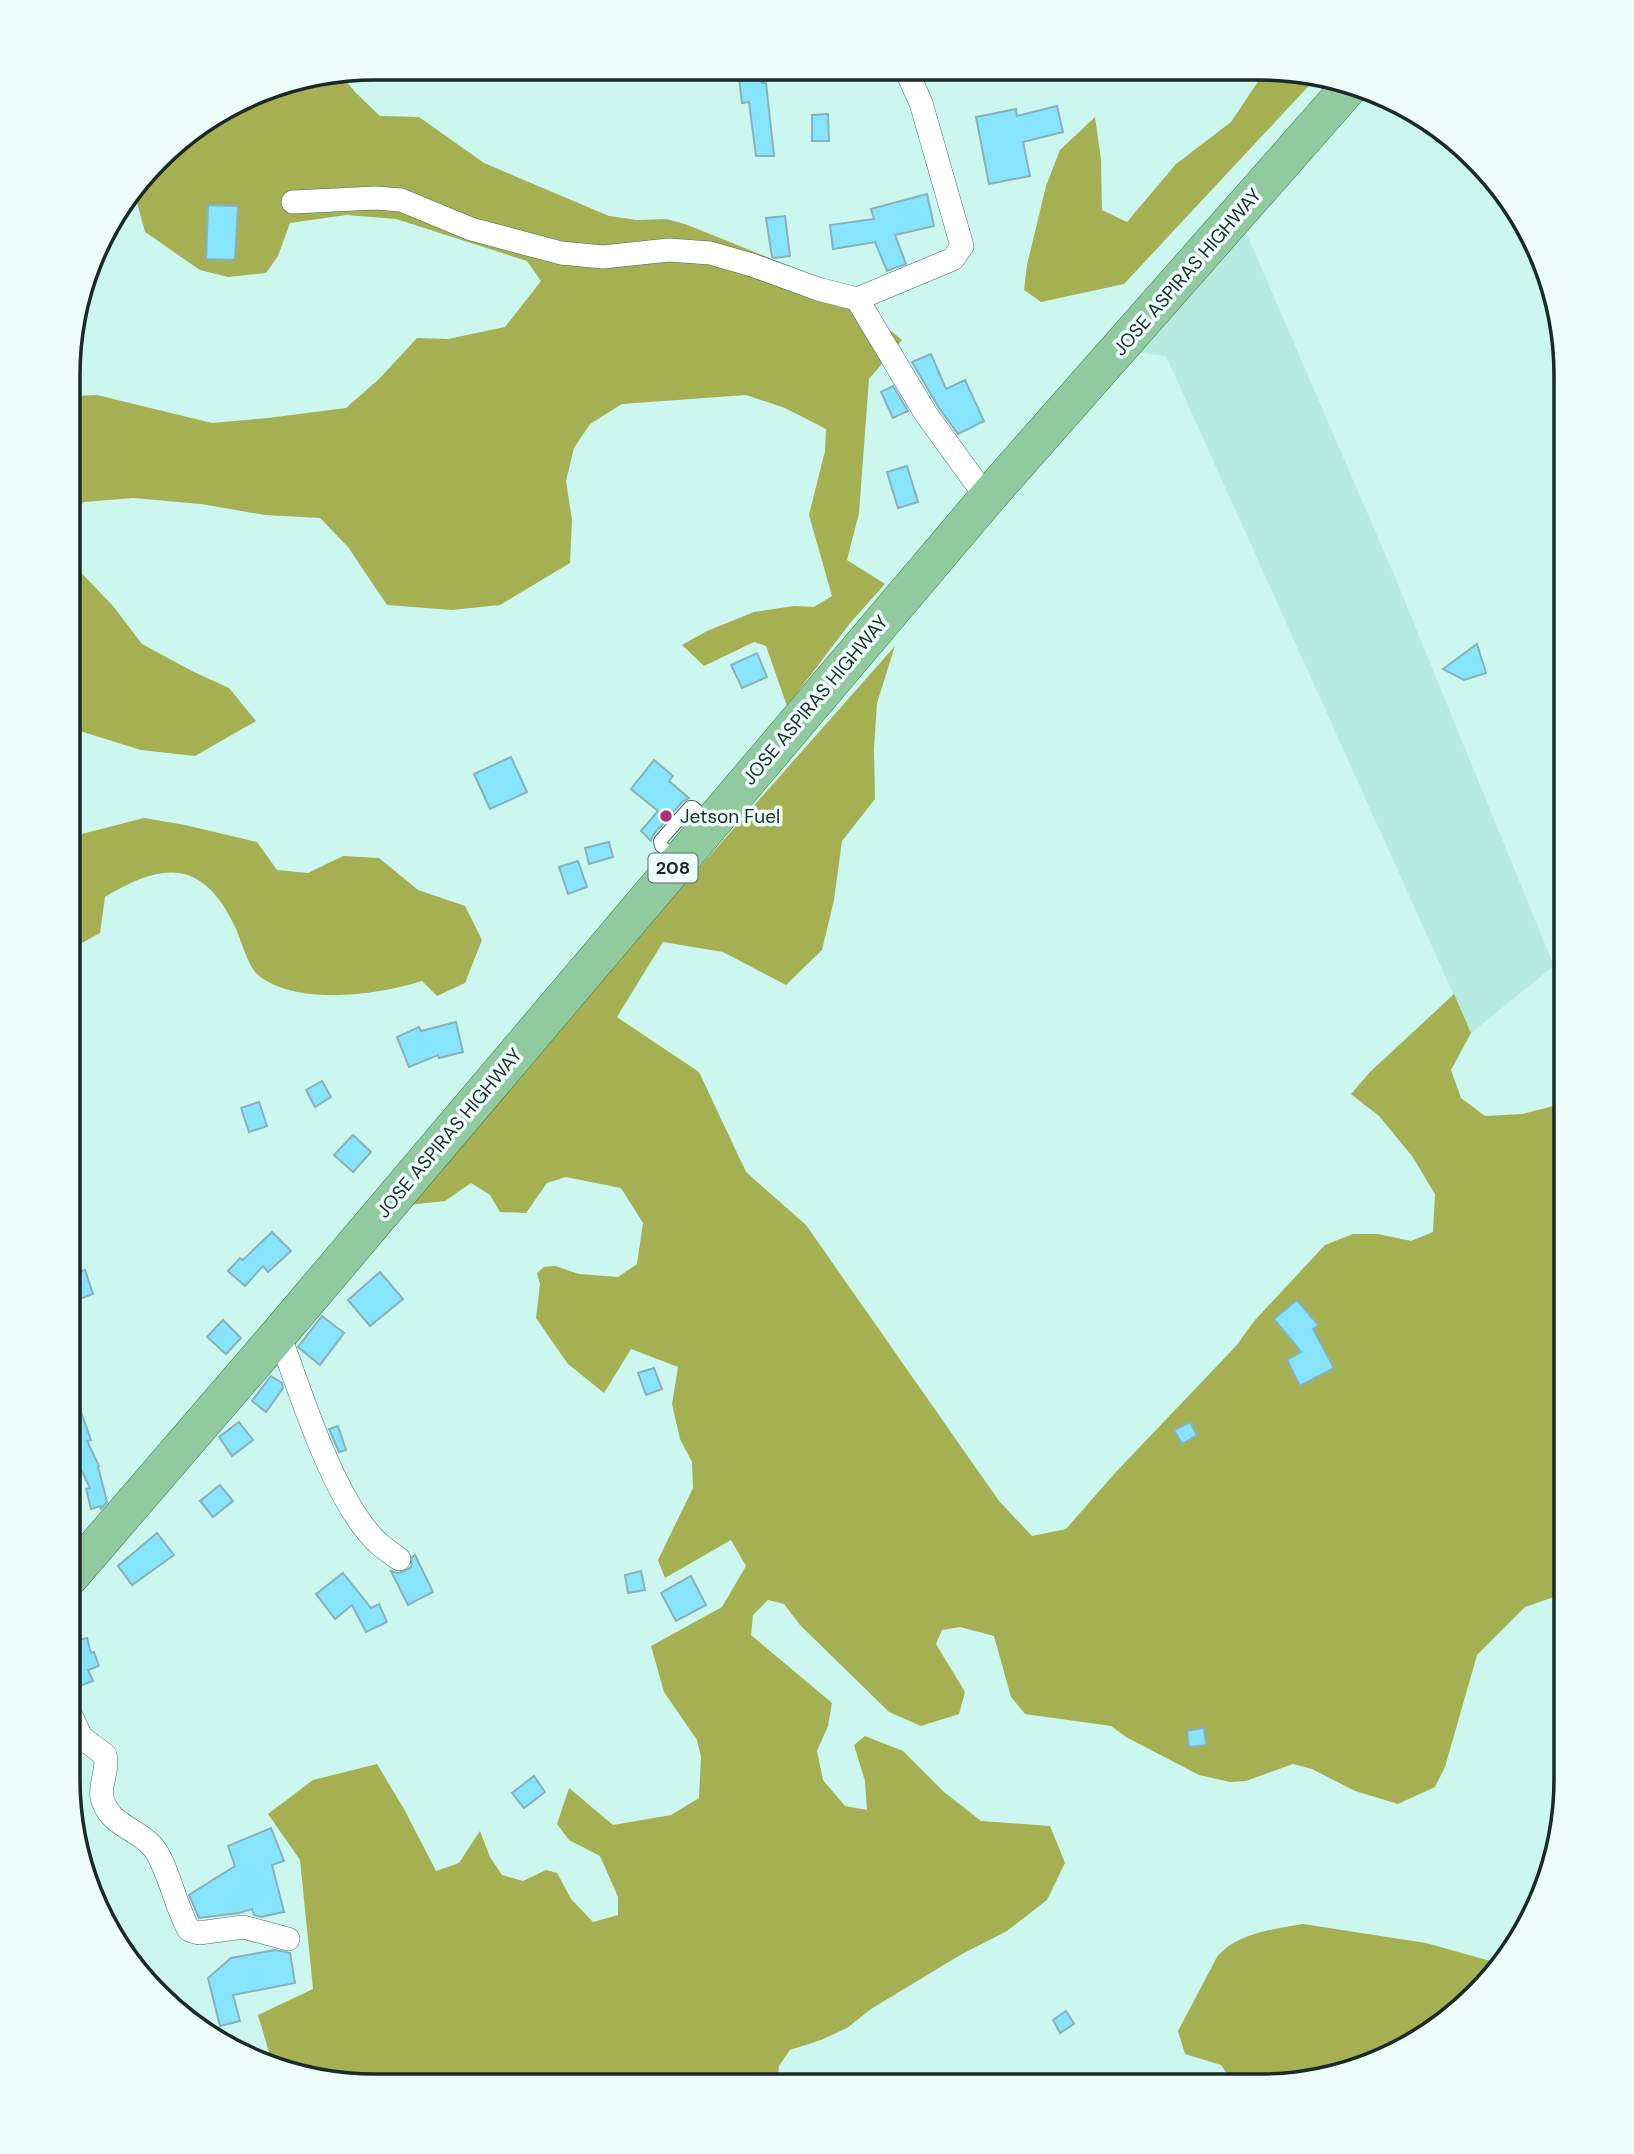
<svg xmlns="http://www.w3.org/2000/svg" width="1634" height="2154" font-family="'DM Sans',sans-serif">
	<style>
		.built { fill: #b7ebe1 }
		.forest { fill: #a5b053 }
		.building { fill: #86e5fc; stroke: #89b1bb; stroke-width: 2 }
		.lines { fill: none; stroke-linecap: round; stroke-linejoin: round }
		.service-casing { stroke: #446a63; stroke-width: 14 }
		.minor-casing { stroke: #446a63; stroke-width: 24 }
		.primary-casing { stroke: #387b4a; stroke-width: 38 }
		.service { stroke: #fff; stroke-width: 12 }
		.minor { stroke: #fff; stroke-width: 23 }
		.primary { stroke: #91ca9e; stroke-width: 37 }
		.poi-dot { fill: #af2f7c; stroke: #edfefa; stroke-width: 2.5 }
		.labels { text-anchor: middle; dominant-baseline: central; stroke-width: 7; stroke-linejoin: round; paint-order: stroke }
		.shield { fill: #edfefa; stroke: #596a66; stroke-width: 2 }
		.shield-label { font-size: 18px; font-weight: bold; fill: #192a27 }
		.street-label { font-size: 19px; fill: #192a27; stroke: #edfefa }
		.poi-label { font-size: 19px; fill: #192a27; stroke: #edfefa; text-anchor: start }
		.rim { fill: none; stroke: #192a27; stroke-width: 3.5 }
	</style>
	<rect width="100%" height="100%" fill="#ccf7ee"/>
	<!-- built -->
	<path class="built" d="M1243,225L1395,577L1554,966L1471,1033L1166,356L1134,352Z"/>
	<!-- forest -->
	<g class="forest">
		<path d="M1265,71H1299L1318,76L1124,284L1041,302L1024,290L1027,265L1046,186L1060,150L1095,117L1101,160L1102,210L1127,222L1176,164L1231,122Z"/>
		<path d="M340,74L356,93L380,116L419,117L484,163L609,216L637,220L666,219L685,224L832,283L902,340L869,379L859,513L847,560L885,584L851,622L787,706L766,646L754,642L704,666L682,645L707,631L754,612L794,606L814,607L832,596L809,515L825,451L826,429L785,408L746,395L622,404L590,424L574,448L566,481L572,520L570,563L500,605L452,610L387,605L348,547L320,518L265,515L201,504L133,498L84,502L71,511V396L97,395L212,423L268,418L346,408L379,379L417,338L448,339L505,327L541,281L527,261L396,219L346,215L290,223L278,256L266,273L228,277L200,270L145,232L134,192L173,144L276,85Z"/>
		<path d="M71,562L113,606L142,644L192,671L229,688L256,721L195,756L141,750L70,728Z"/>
		<path d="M895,646L877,703L874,749L875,799L842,841L834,900L822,950L786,985L723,952L663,942L617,1017L699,1072L746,1172L806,1225L999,1501L1032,1536L1066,1529L1115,1473L1236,1346L1255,1320L1325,1245L1353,1234H1378L1411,1241L1433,1232L1435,1194L1412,1156L1379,1116L1351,1094L1370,1072L1454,994L1471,1033L1451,1070L1461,1098L1485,1116L1522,1114L1565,1103V1600L1554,1597L1525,1607L1477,1655L1445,1767L1435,1787L1398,1804L1355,1791L1312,1769L1293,1764L1246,1781L1230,1782L1199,1775L1126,1737L1111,1726L1025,1714L1011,1697L994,1636L960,1627L942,1630L936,1644L965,1692L959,1714L921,1726L889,1712L800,1625L784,1604L768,1600L753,1615L751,1635L832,1703L828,1726L817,1751L823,1780L845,1806L867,1810L865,1781L854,1745L865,1736L903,1751L944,1792L981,1821L1050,1826L1065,1863L1047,1900L1007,1931L962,1954L871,2009L847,2028L821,2040L790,2050L779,2066L778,2077L798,2084L335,2083L271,2059L258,2015L313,1989L300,1860L268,1814L313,1780L377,1764L404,1809L436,1871L459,1863L480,1831L490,1857L502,1875L523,1881L546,1870L557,1873L571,1899L593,1922L618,1915V1897L600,1856L569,1840L557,1824L569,1788L613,1825L671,1815L699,1798L701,1757L697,1740L664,1692L651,1646L722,1607L746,1566L731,1540L665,1578L658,1560L693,1488L692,1462L680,1439L672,1404L678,1367L631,1349L604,1393L568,1364L536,1318L540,1284L537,1273L544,1267L555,1266L579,1274L618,1277L637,1264L643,1223L621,1188L566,1177L547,1183L526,1213L500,1212L490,1195L471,1183L445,1201L408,1205L644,930Z"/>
		<path d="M144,818L185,825L257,842L277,870L308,873L343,856L379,858L418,890L465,906L482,940L465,983L437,996L422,981C378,995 295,1007 257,974C249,967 241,941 237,931C205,860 165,860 105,897L100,933L78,945H70V837Z"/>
		<path d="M1303,1924L1426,1943L1501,1964L1461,2010L1395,2054L1259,2086H1235L1221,2065L1185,2054L1178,2031L1217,1957C1236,1933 1274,1929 1303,1924Z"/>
	</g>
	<!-- building -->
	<g class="building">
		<path d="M738,69H759L762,83H766L774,156H756L749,102L742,103Z"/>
		<path d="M1057,106L1063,132L1023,142L1030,176L989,184L976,117L1016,109L1017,116Z"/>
		<path d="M828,114L829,141H812V115Z"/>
		<path d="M927,194L934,226L895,235L906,264L887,271L875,242L833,249L830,225L874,219L871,209Z"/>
		<path d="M208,205L238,206L235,260L206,259Z"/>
		<path d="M785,216L790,256L775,258L772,257L766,218Z"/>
		<path d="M931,354L946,389L965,380L984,421L958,434L939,408L912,362Z"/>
		<path d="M893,386L908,411L893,418L881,392Z"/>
		<path d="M907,466L918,502L898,508L887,472Z"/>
		<path d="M1477,644L1486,673L1464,680L1443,669Z"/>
		<path d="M757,653L767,677L742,688L731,665Z"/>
		<path d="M511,757L527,792L490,809L474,774Z"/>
		<path d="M654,760L673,776L669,781L689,798L683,801L653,835L651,841L641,831L658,811L631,789Z"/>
		<path d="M609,842L613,857L589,864L585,848Z"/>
		<path d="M578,861L587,887L568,894L559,867Z"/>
		<path d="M456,1022L463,1052L439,1058L438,1055L409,1067L397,1037L419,1027L421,1031Z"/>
		<path d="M322,1081L331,1097L315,1107L306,1090Z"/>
		<path d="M259,1102L267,1126L249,1132L241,1108Z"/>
		<path d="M353,1135L371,1152L353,1172L334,1155Z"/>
		<path d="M272,1232L291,1251L268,1272L263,1266L245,1286L228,1271L240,1258L243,1260Z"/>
		<path d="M85,1270L93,1294L69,1303V1275Z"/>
		<path d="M380,1272L403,1299L370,1326L348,1300Z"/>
		<path d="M1297,1300L1318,1325L1313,1329L1334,1368L1300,1386L1287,1360L1301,1352L1274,1319Z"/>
		<path d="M322,1316L344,1333L320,1365L298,1347Z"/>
		<path d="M223,1320L241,1338L226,1354L207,1337Z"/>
		<path d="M654,1368L662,1389L646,1395L638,1373Z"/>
		<path d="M271,1376L282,1383L283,1388L266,1412L252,1401Z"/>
		<path d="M71,1384L91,1440L87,1441L99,1466L98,1467L107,1502L101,1509L100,1506L91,1509L86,1489L90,1488L69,1445Z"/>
		<path d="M239,1422L253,1440L232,1456L219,1437Z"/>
		<path d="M1190,1422L1197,1435L1182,1444L1174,1430Z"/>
		<path d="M338,1426L346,1450L339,1452L329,1429Z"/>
		<path d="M220,1485L233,1501L213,1517L200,1501Z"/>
		<path d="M157,1533L174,1555L132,1585L118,1566Z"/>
		<path d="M415,1555L433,1592L408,1605L391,1571L398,1573L405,1571L411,1567L412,1557Z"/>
		<path d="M641,1571L645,1590L628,1593L625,1575Z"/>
		<path d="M343,1573L371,1608L379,1604L387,1622L366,1632L352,1605L335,1619L316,1594Z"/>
		<path d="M691,1576L706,1605L676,1621L661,1593Z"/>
		<path d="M87,1638L91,1653L94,1652L99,1666L88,1670L93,1681L68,1690L69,1642Z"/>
		<path d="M1204,1728L1206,1745L1189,1747L1187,1731Z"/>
		<path d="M534,1776L545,1792L524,1808L512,1793Z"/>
		<path d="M271,1828L284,1861L272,1865L284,1912L261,1917L254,1915L252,1909L239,1913L199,1918L189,1895L235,1866L228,1846Z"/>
		<path d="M275,1950L290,1953L295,1983L233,1995L240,2021L220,2026L208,1978L231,1958Z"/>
		<path d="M1066,2011L1074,2024L1060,2033L1053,2020Z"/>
	</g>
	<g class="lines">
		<defs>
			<path id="service" d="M677,858L661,846L660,841L690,807H693L711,822"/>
			<g id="minor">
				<path d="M293,202L375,198L401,200L471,229L561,253L603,257L669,250L710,253L752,265L818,289L857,299L953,259L962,246L921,103L906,70"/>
				<path d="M857,299L926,414L987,498"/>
				<path d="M279,1334C301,1393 333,1500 378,1543C385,1549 392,1554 399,1559"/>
				<path d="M68,1709L81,1737L105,1755C109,1770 99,1784 102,1798C109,1825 136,1828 152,1846C167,1862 176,1909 189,1930L199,1933L243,1927L288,1939"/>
			</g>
			<path id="primary" d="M69,1578L279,1334L987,498L1351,85"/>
		</defs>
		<!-- service casing -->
		<use href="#service" class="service-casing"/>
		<!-- minor casing -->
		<use href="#minor" class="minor-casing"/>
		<!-- primary casing -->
		<use href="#primary" class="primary-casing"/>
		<!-- service -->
		<use href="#service" class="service"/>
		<!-- minor -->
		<use href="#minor" class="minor"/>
		<!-- primary -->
		<use href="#primary" class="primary"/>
	</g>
	<!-- markers -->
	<circle class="poi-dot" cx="666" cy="816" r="7"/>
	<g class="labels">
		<!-- shield labels -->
		<rect class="shield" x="648.5" y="853.5" width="49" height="29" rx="5"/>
		<g class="shield-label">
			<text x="673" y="868">208</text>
		</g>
		<!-- street labels -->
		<g class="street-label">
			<text transform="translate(1187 272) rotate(-49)">JOSE ASPIRAS HIGHWAY</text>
			<text transform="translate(815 700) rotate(-50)">JOSE ASPIRAS HIGHWAY</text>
			<text transform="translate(449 1133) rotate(-50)">JOSE ASPIRAS HIGHWAY</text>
		</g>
		<!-- poi labels -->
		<g class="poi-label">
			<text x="680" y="816">Jetson Fuel</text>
		</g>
	</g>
	<!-- crop -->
	<path d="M0 0H1634V2154H0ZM375 80H1259A295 295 0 0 1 1554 375V1779A295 295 0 0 1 1259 2074H375A295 295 0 0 1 80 1779V375A295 295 0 0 1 375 80Z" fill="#edfefa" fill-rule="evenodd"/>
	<path class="rim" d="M375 80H1259A295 295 0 0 1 1554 375V1779A295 295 0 0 1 1259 2074H375A295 295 0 0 1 80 1779V375A295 295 0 0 1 375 80Z"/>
</svg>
